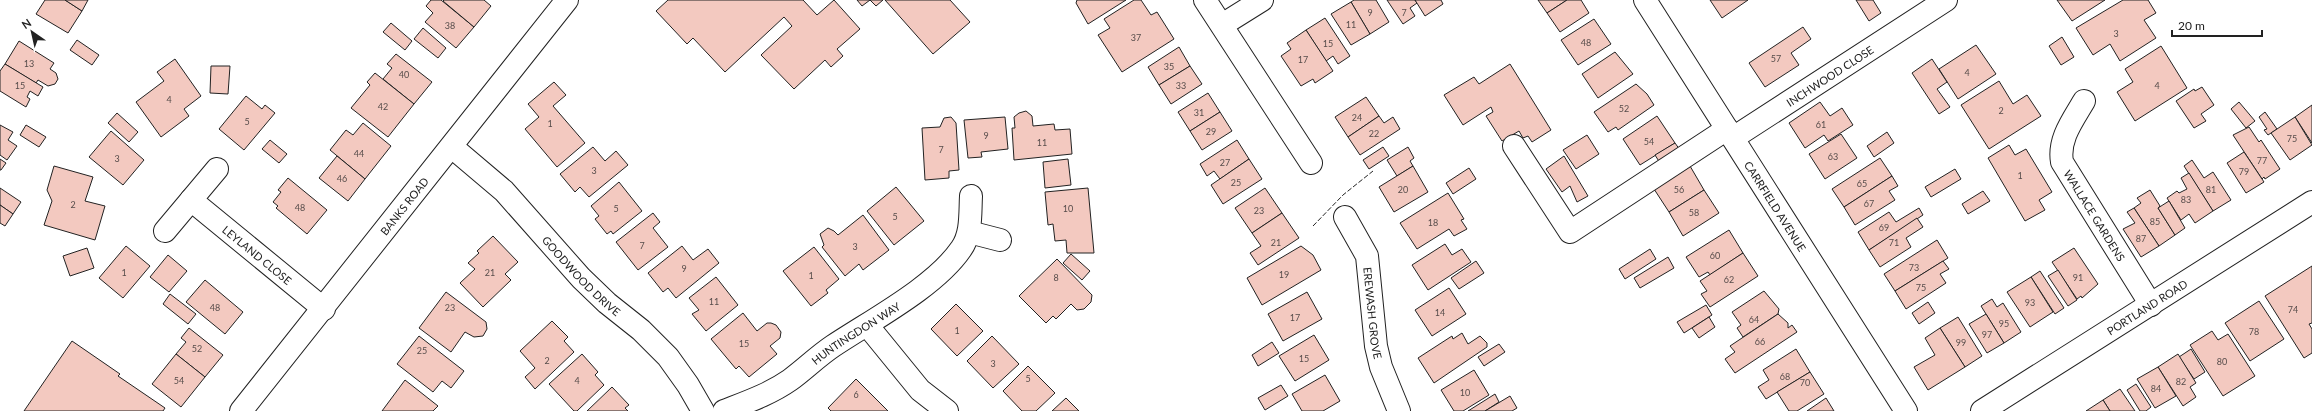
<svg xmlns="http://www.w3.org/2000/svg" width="2312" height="411" font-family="Lato,sans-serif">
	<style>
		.building { fill: #f3c9c0; stroke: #222 }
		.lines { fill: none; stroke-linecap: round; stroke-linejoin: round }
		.minor-casing { stroke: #222; stroke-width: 24 }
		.minor { stroke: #fff; stroke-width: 22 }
		.fence { stroke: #222; stroke-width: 1; stroke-dasharray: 5 2; stroke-linecap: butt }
		.labels { text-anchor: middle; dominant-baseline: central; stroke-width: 3; stroke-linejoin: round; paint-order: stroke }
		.number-label { font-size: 9px; fill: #564c4a }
		.street-label { font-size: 11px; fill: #222; stroke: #fff }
	</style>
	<rect width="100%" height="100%" fill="#fff"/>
	<!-- building -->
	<g class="building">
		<path d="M45,0H65L82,11L68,33L36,14Z"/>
		<path d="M65,0H88L82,11Z"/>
		<path d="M431,0H441L474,27L456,48L425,22L433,13L426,6Z"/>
		<path d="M444,0H484L491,6L474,27L443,1Z"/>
		<path d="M668,0H803L817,15L834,0L860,29L837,49L843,56L831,67L825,60L794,89L761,55L792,26L784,17L725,72L693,38L687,44L656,11Z"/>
		<path d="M857,0H870L862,6Z"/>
		<path d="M870,0H883L876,6Z"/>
		<path d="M885,0H950L970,22L933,54Z"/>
		<path d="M1077,0H1126L1088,24L1076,3Z"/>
		<path d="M1134,0H1141L1151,15L1157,12L1174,39L1122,72L1098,35L1110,28L1104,19Z"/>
		<path d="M1354,0H1376L1389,22L1370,34L1351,2Z"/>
		<path d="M1387,0H1415L1417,3L1410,8L1415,16L1403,24Z"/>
		<path d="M1415,0H1441L1443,4L1425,16Z"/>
		<path d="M1538,0H1567L1547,13Z"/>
		<path d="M1567,0H1581L1589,13L1560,32L1547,13Z"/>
		<path d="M1710,0H1748L1722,18Z"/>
		<path d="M1856,0H1873L1881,13L1869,21Z"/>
		<path d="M2057,0H2105L2072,21Z"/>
		<path d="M2123,0H2148L2156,13L2144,20L2156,38L2120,61L2110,44L2093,55L2076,28Z"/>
		<path d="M1351,2L1370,34L1351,45L1331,14Z"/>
		<path d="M1325,18L1350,56L1338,64L1333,56L1326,61L1306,30Z"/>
		<path d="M1594,19L1611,44L1578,65L1561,40Z"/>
		<path d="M391,23L412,41L405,50L383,32Z"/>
		<path d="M1803,27L1811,39L1791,53L1799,65L1765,87L1749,63Z"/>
		<path d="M423,28L446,48L438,58L414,39Z"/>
		<path d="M1306,30L1333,71L1315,83L1313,79L1301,86L1281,56L1291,49L1287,43Z"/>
		<path d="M2062,37L2074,57L2061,65L2049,46Z"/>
		<path d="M77,40L99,55L92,65L70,50Z"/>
		<path d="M19,41L54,63L50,69L56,73L58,79L55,84L48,86L38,80L36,83L5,64Z"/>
		<path d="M1976,45L1996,74L1958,99L1939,69Z"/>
		<path d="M2161,46L2187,88L2135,121L2117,92L2133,82L2125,69Z"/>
		<path d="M1179,47L1190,66L1159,85L1148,67Z"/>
		<path d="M1615,52L1633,74L1598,98L1582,74Z"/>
		<path d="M396,54L432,82L414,104L383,79L392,68L387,64Z"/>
		<path d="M175,59L201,96L184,109L189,116L161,137L136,102L164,81L157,72Z"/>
		<path d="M1932,59L1947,82L1937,89L1950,107L1939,114L1912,73Z"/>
		<path d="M5,64L43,87L38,96L30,91L27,97L30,99L26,107L0,91V71Z"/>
		<path d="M1510,64L1551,130L1532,142L1528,136L1523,138L1519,131L1502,141L1486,116L1493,112L1491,107L1463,125L1444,95L1474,77L1479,84Z"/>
		<path d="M211,66H230L228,94L210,93Z"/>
		<path d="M1190,66L1202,84L1171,104L1159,85Z"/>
		<path d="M375,73L414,104L388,137L351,108L370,85L367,82Z"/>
		<path d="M1999,81L2013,104L2027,95L2041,116L1989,149L1961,105Z"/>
		<path d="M554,82L566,95L553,106L585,143L557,167L525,129L539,117L528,104Z"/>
		<path d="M1636,84L1647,94L1654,105L1618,130L1616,127L1608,132L1594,112Z"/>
		<path d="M2202,87L2214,105L2201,114L2206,121L2194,128L2176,101L2194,89L2195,91Z"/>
		<path d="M1208,93L1220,112L1190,131L1178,112Z"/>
		<path d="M246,96L262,109L265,105L275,113L244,150L219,129Z"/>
		<path d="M1366,97L1379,116L1348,137L1335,117Z"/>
		<path d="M1820,102L1830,116L1842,108L1853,125L1828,141L1824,135L1805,148L1789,123Z"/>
		<path d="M2239,102L2255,121L2246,128L2231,109Z"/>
		<path d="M2312,105V143L2295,117Z"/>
		<path d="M1026,111L1032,116L1033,126L1054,124L1055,130L1070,129L1072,154L1014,160L1012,128H1015L1014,117L1019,113Z"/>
		<path d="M1220,112L1232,131L1202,150L1190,131Z"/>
		<path d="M2265,112L2277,129L2268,135L2264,130L2267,129L2259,117Z"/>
		<path d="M117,113L138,132L129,142L108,123Z"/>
		<path d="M1379,116L1384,123L1393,117L1400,129L1360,155L1348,137Z"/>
		<path d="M1657,116L1675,143L1640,165L1623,139Z"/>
		<path d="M951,117L956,123L959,170L949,171V178L925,180L922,128L940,127L944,118Z"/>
		<path d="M1005,117L1008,149L981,152L982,157L968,158L964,120Z"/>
		<path d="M2295,117L2312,145L2290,160L2271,133Z"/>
		<path d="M363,123L391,146L365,179L330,150L346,130L353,135Z"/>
		<path d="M0,125L13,132L8,140L17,146L7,160L0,155Z"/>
		<path d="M26,125L46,137L39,147L20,135Z"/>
		<path d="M2249,127L2259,142L2261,140L2280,169L2265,179L2264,177L2262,179L2233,135Z"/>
		<path d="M111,131L144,160L123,185L89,157Z"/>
		<path d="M1887,132L1894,143L1874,157L1867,146Z"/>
		<path d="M1841,134L1857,158L1825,179L1809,154Z"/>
		<path d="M1587,135L1599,154L1576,169L1563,150Z"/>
		<path d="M270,140L287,154L279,163L262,149Z"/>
		<path d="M1237,140L1249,159L1220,179L1214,171L1207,176L1200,164Z"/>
		<path d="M1675,143L1680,150L1660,163L1655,155Z"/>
		<path d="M2009,145L2015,155L2026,149L2052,192L2039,200L2045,210L2025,221L1988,158Z"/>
		<path d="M593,147L605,161L616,151L628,165L589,197L580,187L575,192L560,174Z"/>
		<path d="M1383,147L1389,156L1369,169L1363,160Z"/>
		<path d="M1408,147L1414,158L1410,161L1413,166L1397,176L1387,160Z"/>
		<path d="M2244,152L2264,182L2246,193L2227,163Z"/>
		<path d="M337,156L365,179L348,201L319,178Z"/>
		<path d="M1564,156L1588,196L1577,202L1570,186L1562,192L1546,169Z"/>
		<path d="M1880,158L1892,176L1844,207L1832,189Z"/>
		<path d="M0,159L6,163L1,170H0Z"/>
		<path d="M1068,159L1071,185L1045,188L1043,162Z"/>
		<path d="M1249,159L1262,179L1223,204L1211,185Z"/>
		<path d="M2192,160L2204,178L2213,172L2231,200L2213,211L2184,166Z"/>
		<path d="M54,166L93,177L85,201L105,206L95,240L44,225L52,201L47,190Z"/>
		<path d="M1413,166L1428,192L1394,212L1379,187Z"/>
		<path d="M1690,166L1704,190L1669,212L1654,189Z"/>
		<path d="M1469,168L1476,179L1453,194L1446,183Z"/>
		<path d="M1955,169L1961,179L1931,197L1925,187Z"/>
		<path d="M2189,173L2213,211L2195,223L2189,214L2181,220L2167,198L2177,191L2179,193L2187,189L2181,178Z"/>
		<path d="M1892,176L1898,186L1889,191L1895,200L1855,225L1844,207Z"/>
		<path d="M288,178L327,210L307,234L276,208L278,206L273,202L281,192L278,190Z"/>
		<path d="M619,182L642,211L613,234L611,231L607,234L595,219L599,216L591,206Z"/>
		<path d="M896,187L924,221L894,245L867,211Z"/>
		<path d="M0,188L21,202L13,214L0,205Z"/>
		<path d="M1088,188L1094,253H1067L1066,240L1055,241L1053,224L1048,225L1045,192Z"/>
		<path d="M1265,188L1282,213L1252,233L1235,208Z"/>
		<path d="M1704,190L1719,213L1683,236L1669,212Z"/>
		<path d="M2150,190L2160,206L2158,208L2175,235L2159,246L2134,208L2141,203L2137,198Z"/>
		<path d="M1983,191L1990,201L1968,214L1962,204Z"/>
		<path d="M1448,193L1464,219L1461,220L1467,229L1454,236L1449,229L1417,249L1400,223Z"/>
		<path d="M2169,201L2185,228L2175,235L2158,208Z"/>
		<path d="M0,205L13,214L5,226L0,223Z"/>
		<path d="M1919,208L1923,215L1869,250L1858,232L1889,212L1896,222Z"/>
		<path d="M2134,208L2159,246L2141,257L2123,229L2135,223L2127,212Z"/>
		<path d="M653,213L660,222L653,228L668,247L638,270L616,242Z"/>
		<path d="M1282,213L1299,238L1258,265L1250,253L1261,246L1252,233Z"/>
		<path d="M863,215L889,250L863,270L859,264L845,276L822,247L824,245L820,234L828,228L834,231L838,235Z"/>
		<path d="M1917,218L1923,227L1906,238L1911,247L1880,267L1869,250Z"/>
		<path d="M1729,230L1743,253L1710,275L1708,272L1699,277L1686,257Z"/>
		<path d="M493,236L518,262L505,274L511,280L483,307L460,283L475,269L468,263L479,253L477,251Z"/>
		<path d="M1937,240L1948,258L1895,291L1884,274Z"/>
		<path d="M1445,244L1452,255L1462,249L1471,262L1428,290L1412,265Z"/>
		<path d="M126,246L150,266L123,298L99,278Z"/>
		<path d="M682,246L693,260L708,249L719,263L676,298L668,288L663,292L648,273Z"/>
		<path d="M1301,246L1313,255L1321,270L1262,305L1247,278Z"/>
		<path d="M814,247L839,279L826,290L828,293L811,306L783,271Z"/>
		<path d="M87,248L94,268L70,276L63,256Z"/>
		<path d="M2074,248L2098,284L2082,298L2081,296L2077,299L2052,262Z"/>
		<path d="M1650,249L1656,259L1625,279L1619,269Z"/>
		<path d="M1743,253L1758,276L1710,307L1701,294L1707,291L1700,281Z"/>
		<path d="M1071,254L1090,271L1082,280L1063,263Z"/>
		<path d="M168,255L187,271L169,292L150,277Z"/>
		<path d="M1668,257L1674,268L1640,288L1634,278Z"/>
		<path d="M1057,259L1092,295L1091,302L1084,309L1077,310L1071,304L1056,319L1053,316L1046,323L1019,296Z"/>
		<path d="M1476,261L1484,273L1459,289L1451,278Z"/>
		<path d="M1943,261L1949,269L1940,274L1946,283L1906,309L1895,291Z"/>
		<path d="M2312,266V323L2309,324L2312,329V353L2304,358L2265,296Z"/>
		<path d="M2058,270L2077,300L2068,306L2048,276Z"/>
		<path d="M2040,271L2064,308L2055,314L2031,277Z"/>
		<path d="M716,277L738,305L706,331L692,314L699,310L689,298Z"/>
		<path d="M2031,277L2053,312L2030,327L2007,292Z"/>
		<path d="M205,280L243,312L225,334L186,302Z"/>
		<path d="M1449,288L1466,314L1432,336L1415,310Z"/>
		<path d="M1764,291L1779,309L1778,314L1743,337L1737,328L1741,325L1732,312Z"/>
		<path d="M446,292L486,322L487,329L483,336L474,337L465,332L451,352L419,328Z"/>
		<path d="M1307,292L1322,319L1283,341L1268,314Z"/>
		<path d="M170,294L196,314L188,324L163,304Z"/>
		<path d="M1992,299L1997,307L2003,303L2021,332L2004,343L1981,306Z"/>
		<path d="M2259,301L2284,339L2250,361L2225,323Z"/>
		<path d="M1928,302L1935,313L1919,324L1912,313Z"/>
		<path d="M956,304L983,331L957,356L931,329Z"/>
		<path d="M1706,305L1712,315L1684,333L1677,322Z"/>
		<path d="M743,313L757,331L767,323H771L776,325L781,332L780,338L770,346L777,354L749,377L739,366L736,369L711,339Z"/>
		<path d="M1778,314L1788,323V328L1792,325L1797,332L1735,373L1725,359L1735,352L1730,346Z"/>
		<path d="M1986,314L2004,343L1987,353L1969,324Z"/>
		<path d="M1709,317L1715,327L1699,338L1692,328Z"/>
		<path d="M1958,317L1982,356L1965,367L1940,328Z"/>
		<path d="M552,321L568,337L564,341L574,352L535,389L525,377L535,368L520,351Z"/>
		<path d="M189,328L223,355L205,377L176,354L186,342L181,338Z"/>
		<path d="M1940,328L1965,367L1928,390L1914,367L1935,355L1925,338Z"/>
		<path d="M2212,331L2218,340L2228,334L2255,376L2223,396L2190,345Z"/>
		<path d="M1462,333L1468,344L1480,336L1487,343V347L1434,383L1418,358L1452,336L1453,339Z"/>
		<path d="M1314,335L1329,360L1295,381L1279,356Z"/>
		<path d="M419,336L464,371L451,388L442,381L433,392L397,364Z"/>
		<path d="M992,336L1019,364L993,388L967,361Z"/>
		<path d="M72,341L120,374L118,376L165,408L163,411H24Z"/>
		<path d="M1272,342L1279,353L1258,366L1252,355Z"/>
		<path d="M1499,344L1505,352L1484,366L1478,357Z"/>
		<path d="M1796,349L1810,372L1766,399L1758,387L1769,380L1763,370Z"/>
		<path d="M2191,349L2205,372L2194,379L2179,357Z"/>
		<path d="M176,354L205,377L181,407L152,384Z"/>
		<path d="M582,354L598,372L595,375L604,385L577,411H574L549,384Z"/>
		<path d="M2178,354L2196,383L2190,387L2196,397L2183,406L2158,367Z"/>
		<path d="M1028,366L1055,393L1036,411H1022L1003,391Z"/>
		<path d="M2158,367L2176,396L2155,408L2137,379Z"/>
		<path d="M1474,370L1489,395L1463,411H1454L1441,390Z"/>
		<path d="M1810,372L1824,394L1797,411H1789L1777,392Z"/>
		<path d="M1325,375L1340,401L1323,411H1302L1292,394Z"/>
		<path d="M856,379L888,411H831L828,408Z"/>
		<path d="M405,380L438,406L433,411H382Z"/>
		<path d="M2136,384L2151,407L2146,411H2140L2127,390Z"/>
		<path d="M1281,385L1288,396L1265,410L1258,398Z"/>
		<path d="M612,387L629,405L625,408L628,411H587Z"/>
		<path d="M2120,389L2135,411H2110L2103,400Z"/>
		<path d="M1495,394L1499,402L1485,411H1468Z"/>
		<path d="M1510,396L1517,408L1512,411H1485Z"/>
		<path d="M1066,398L1079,411H1052Z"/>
		<path d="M1826,398L1834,411H1807Z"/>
		<path d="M2103,400L2110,411H2086Z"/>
	</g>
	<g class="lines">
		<defs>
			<g id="minor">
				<path d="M1205,0L1311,163"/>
				<path id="s1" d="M1645,0L1906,411"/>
				<path d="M1222,25L1262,0"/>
				<path id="s2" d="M2084,101C2073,120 2058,139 2062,162L2151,305"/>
				<path id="s3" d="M1733,138L1946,0"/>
				<path d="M1514,146L1570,232L1727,129"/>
				<path id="s4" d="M452,147L504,191L581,278L607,303L641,330L668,357L688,385L703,411"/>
				<path id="s5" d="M191,200L324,309"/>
				<path id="s6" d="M1345,217L1367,256L1376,346L1381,367L1399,411"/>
				<path d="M165,231L217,169"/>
				<path d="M969,232L1000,240"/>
				<path d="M867,325L920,390L947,411"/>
				<path id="s7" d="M241,411L567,0"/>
				<path id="s8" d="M724,411C747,402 770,394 790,380C805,369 818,356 833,346C872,320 935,287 961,249C972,234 970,213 971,196"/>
				<path id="s9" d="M1982,411L2312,202"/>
			</g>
		</defs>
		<!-- minor casing -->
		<use href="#minor" class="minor-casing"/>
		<!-- minor -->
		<use href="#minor" class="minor"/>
		<!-- fence -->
		<path class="fence" d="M1313,226L1343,195L1373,171"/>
	</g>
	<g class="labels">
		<!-- number labels -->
		<g class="number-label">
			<text x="1370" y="12">9</text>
			<text x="1404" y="12">7</text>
			<text x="1351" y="24">11</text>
			<text x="450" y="25">38</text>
			<text x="2116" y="33">3</text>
			<text x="1136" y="37">37</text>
			<text x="1586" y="42">48</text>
			<text x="1328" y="43">15</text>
			<text x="1776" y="58">57</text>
			<text x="1303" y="59">17</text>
			<text x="29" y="63">13</text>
			<text x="1169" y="66">35</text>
			<text x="1967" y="72">4</text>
			<text x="404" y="74">40</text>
			<text x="20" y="85">15</text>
			<text x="1181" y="85">33</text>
			<text x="2157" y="85">4</text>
			<text x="169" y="99">4</text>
			<text x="383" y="106">42</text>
			<text x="1624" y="108">52</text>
			<text x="2001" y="110">2</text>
			<text x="1199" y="112">31</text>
			<text x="1357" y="117">24</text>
			<text x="247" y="121">5</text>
			<text x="550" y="123">1</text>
			<text x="1821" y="124">61</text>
			<text x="1211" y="131">29</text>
			<text x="1374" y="133">22</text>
			<text x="986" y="135">9</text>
			<text x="2292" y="138">75</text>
			<text x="1649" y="141">54</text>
			<text x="1042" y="142">11</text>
			<text x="941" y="149">7</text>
			<text x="359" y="153">44</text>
			<text x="1833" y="156">63</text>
			<text x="117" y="158">3</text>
			<text x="2262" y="160">77</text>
			<text x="1225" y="162">27</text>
			<text x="594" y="170">3</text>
			<text x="2244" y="171">79</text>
			<text x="2020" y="175">1</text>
			<text x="342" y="178">46</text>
			<text x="1236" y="182">25</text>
			<text x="1862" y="183">65</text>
			<text x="1403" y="189">20</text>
			<text x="1679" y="189">56</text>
			<text x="2211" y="189">81</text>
			<text x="2186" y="199">83</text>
			<text x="1869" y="203">67</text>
			<text x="73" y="204">2</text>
			<text x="300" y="207">48</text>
			<text x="616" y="208">5</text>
			<text x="1068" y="208">10</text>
			<text x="1259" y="210">23</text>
			<text x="1694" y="212">58</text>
			<text x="895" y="216">5</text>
			<text x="2155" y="221">85</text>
			<text x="1433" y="222">18</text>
			<text x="1884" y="227">69</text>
			<text x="2141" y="238">87</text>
			<text x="1276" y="242">21</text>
			<text x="1894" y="242">71</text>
			<text x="642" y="245">7</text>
			<text x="855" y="246">3</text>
			<text x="1715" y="255">60</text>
			<text x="1914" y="267">73</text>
			<text x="684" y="268">9</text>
			<text x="124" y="272">1</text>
			<text x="490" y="272">21</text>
			<text x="1284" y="274">19</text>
			<text x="811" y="275">1</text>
			<text x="1056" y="277">8</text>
			<text x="2078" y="277">91</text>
			<text x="1729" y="279">62</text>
			<text x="1921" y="287">75</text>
			<text x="714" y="301">11</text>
			<text x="2030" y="302">93</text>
			<text x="215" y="307">48</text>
			<text x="450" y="307">23</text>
			<text x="2293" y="309">74</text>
			<text x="1440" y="312">14</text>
			<text x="1295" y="317">17</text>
			<text x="1754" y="319">64</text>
			<text x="2004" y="323">95</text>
			<text x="957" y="330">1</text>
			<text x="2254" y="331">78</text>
			<text x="1987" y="334">97</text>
			<text x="1760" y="341">66</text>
			<text x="1961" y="342">99</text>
			<text x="744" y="343">15</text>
			<text x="197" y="348">52</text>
			<text x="422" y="350">25</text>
			<text x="1304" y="358">15</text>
			<text x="547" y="360">2</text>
			<text x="2222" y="361">80</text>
			<text x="993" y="363">3</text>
			<text x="1785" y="376">68</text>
			<text x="1028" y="378">5</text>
			<text x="179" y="380">54</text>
			<text x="577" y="380">4</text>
			<text x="2181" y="381">82</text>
			<text x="1805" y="382">70</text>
			<text x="2156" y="388">84</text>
			<text x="1465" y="392">10</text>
			<text x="856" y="394">6</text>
		</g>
		<!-- street labels -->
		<g class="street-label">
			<text stroke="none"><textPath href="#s3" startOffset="115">INCHWOOD CLOSE</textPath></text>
			<text stroke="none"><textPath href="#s1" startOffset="244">CARRFIELD AVENUE</textPath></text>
			<text stroke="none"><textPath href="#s7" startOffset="262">BANKS ROAD</textPath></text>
			<text stroke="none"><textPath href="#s2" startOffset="129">WALLACE GARDENS</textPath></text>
			<text stroke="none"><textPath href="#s5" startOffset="86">LEYLAND CLOSE</textPath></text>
			<text stroke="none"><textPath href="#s4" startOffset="183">GOODWOOD DRIVE</textPath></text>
			<text stroke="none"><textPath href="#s9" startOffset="195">PORTLAND ROAD</textPath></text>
			<text stroke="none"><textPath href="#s6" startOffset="102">EREWASH GROVE</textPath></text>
			<text stroke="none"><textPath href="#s8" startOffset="154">HUNTINGDON WAY</textPath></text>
		</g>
	</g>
	<!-- north arrow -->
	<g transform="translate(32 32) rotate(326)" stroke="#ffffff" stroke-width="3" paint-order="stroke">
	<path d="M0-3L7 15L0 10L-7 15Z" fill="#222222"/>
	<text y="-6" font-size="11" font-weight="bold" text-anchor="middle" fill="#222222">N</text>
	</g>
	<!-- scale -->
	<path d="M2172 30v6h90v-6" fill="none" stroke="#222222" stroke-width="2"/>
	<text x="2178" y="30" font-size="12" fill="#222222" stroke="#ffffff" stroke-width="3" paint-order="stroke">20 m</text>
</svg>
